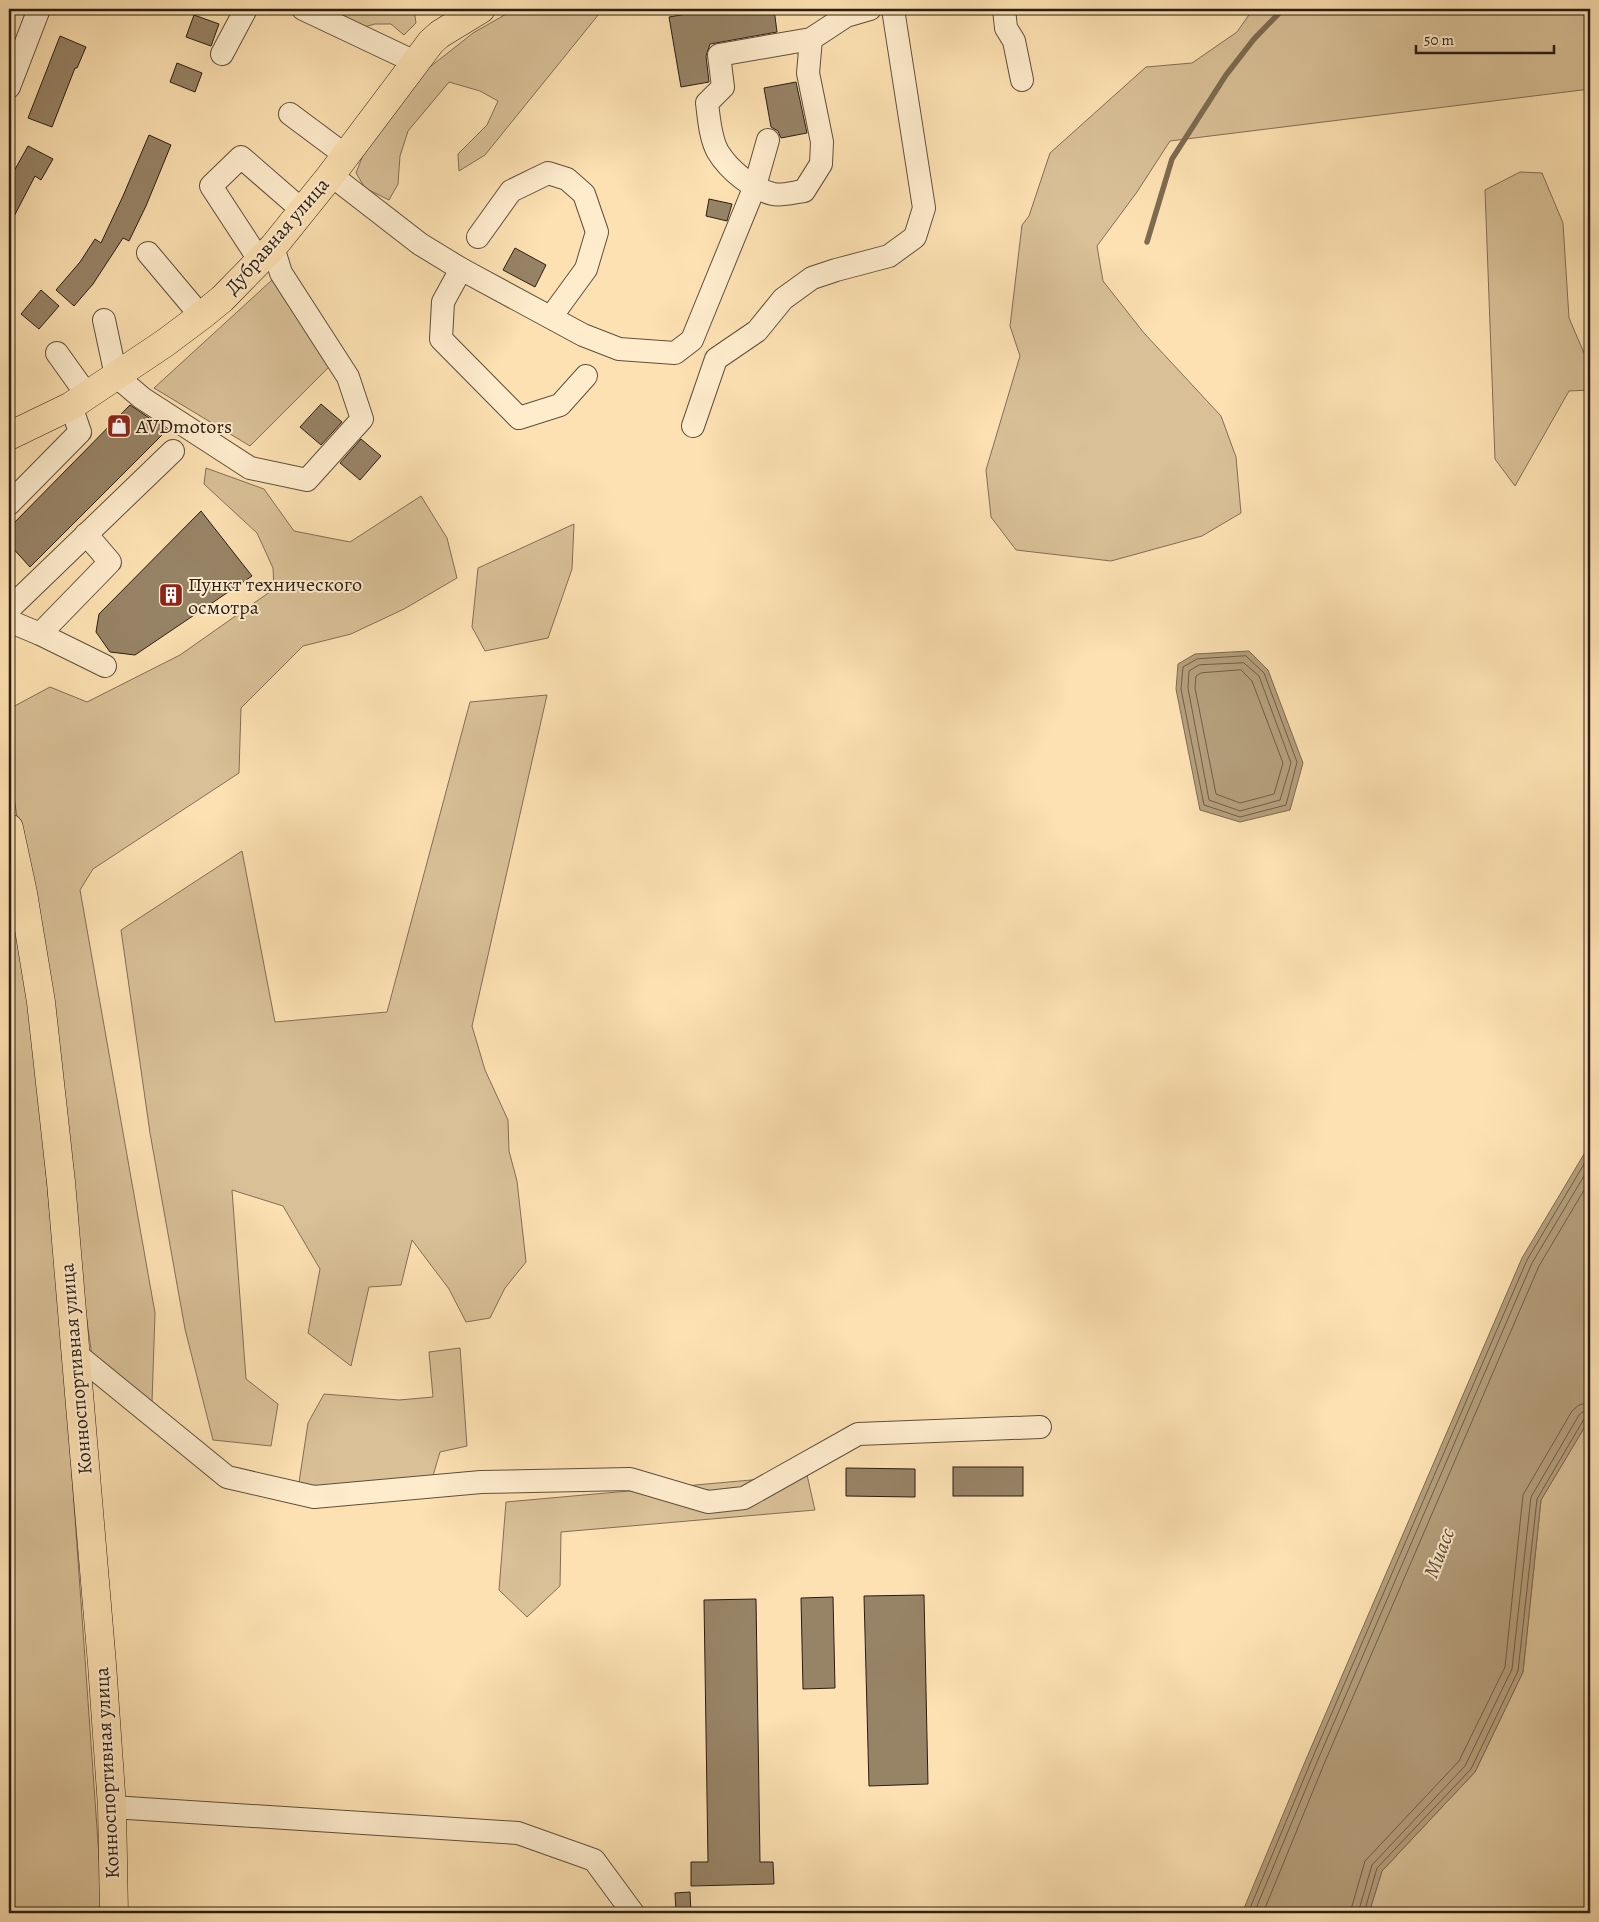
<svg xmlns="http://www.w3.org/2000/svg" width="1599" height="1922" font-family="Alegreya,serif">
	<style>
		.green { fill: #d9c097; stroke: #816f56 }
		.water { fill: #b59f7c; stroke: #7d6b52 }
		.lines { fill: none; stroke-linecap: round; stroke-linejoin: round }
		.shore { stroke: #6f5e48; stroke-width: 1 }
		.stream { stroke: #7d6b52; stroke-width: 5.5 }
		.building { fill: #978366; stroke: #291e14 }
		.minor-casing { stroke: #5e4f3c; stroke-width: 24 }
		.major-casing { stroke: #291e14; stroke-width: 29 }
		.minor { stroke: #feeccd; stroke-width: 22 }
		.major { stroke: #fde1b2; stroke-width: 28 }
		.labels { text-anchor: middle; dominant-baseline: central; stroke-width: 4; stroke-linejoin: round; paint-order: stroke }
		.street-label { font-size: 20px; fill: #291e14; stroke: #feeccd }
		.poi-label { font-size: 20px; fill: #291e14; stroke: #feeccd; text-anchor: start }
		.water-label { font-size: 21px; font-style: italic; fill: #5a4b38; stroke: #feeccd }
	</style>
	<rect width="100%" height="100%" fill="#fde1b2"/>
	<filter id="stains"><feTurbulence type="fractalNoise" baseFrequency=".004" numOctaves="4"/><feColorMatrix values="0 0 0 0 .2 0 0 0 0 .09 0 0 0 0 .02 0 0 0 .5 -.17"/></filter>
	<radialGradient id="worn" r=".72"><stop offset=".6" stop-color="#630" stop-opacity="0"/><stop offset="1" stop-color="#630" stop-opacity=".3"/></radialGradient>
	<!-- green -->
	<g class="green">
		<path d="M322,9H414L416,23L404,35L391,24H375L357,29Z"/>
		<path d="M515,9H603L485,155L459,171L458,154L487,125L498,101L480,91L449,82L408,131L400,156L398,184L389,200L365,188L356,173L366,147L416,78L473,33Z"/>
		<path d="M1253,9H1590V89L1170,141L1137,192L1097,246L1103,281L1144,333L1221,416L1236,457L1241,513L1202,536L1111,561L1016,550L991,517L986,470L1020,356L1010,326L1022,225L1029,216L1050,153L1146,67L1192,63L1237,32Z"/>
		<path d="M1520,172L1542,173L1563,223L1569,318L1584,353L1590,351V390L1569,391L1515,486L1495,459L1485,190Z"/>
		<path d="M272,280L330,366L250,446L154,388Z"/>
		<path d="M206,468L264,489L294,531L350,542L421,496L447,538L457,578L404,609L351,634L303,646L241,708L239,773L93,869L80,890L155,1313L152,1402L93,1364L9,760V709L50,687L87,702L180,655L274,589L273,568L257,533L204,484Z"/>
		<path d="M574,524L572,569L548,638L485,651L472,627L478,568Z"/>
		<path d="M547,695L472,1026L485,1070L508,1120L509,1151L517,1181L526,1262L505,1288L490,1318L466,1322L449,1289L412,1240L401,1285L369,1287L351,1366L308,1333L320,1269L283,1206L232,1190L246,1379L278,1404L271,1446L213,1440L185,1329L150,1133L121,930L242,851L275,1022L387,1012L470,702Z"/>
		<path d="M23,929L64,1362L103,1913H9V932Z"/>
		<path d="M460,1348L467,1446L440,1452L428,1493L298,1489L308,1423L324,1394L399,1400L433,1397L429,1352Z"/>
		<path d="M1590,1418V1913H1369L1382,1871L1475,1772L1523,1672L1541,1500Z"/>
		<path d="M807,1475L815,1510L561,1532L560,1586L527,1617L499,1590L506,1502Z"/>
	</g>
	<!-- water -->
	<g class="water">
		<path d="M1249,651L1268,670L1303,763L1290,810L1240,822L1200,810L1176,689L1178,664L1195,654Z"/>
		<path d="M1590,1144V1418L1541,1500L1523,1672L1475,1772L1382,1871L1369,1913H1242L1307,1757L1522,1258Z"/>
	</g>
	<g class="lines">
		<!-- shore -->
		<g class="shore">
			<path d="M1246,656L1264,673L1297,762L1286,805L1240,817L1204,805L1181,689L1183,667L1197,659Z"/>
			<path d="M1244,663L1259,676L1291,763L1280,800L1240,811L1209,800L1188,688L1189,671L1199,665Z"/>
			<path d="M1241,670L1252,681L1283,763L1274,794L1240,803L1216,794L1195,688L1196,676L1201,673Z"/>
			<path d="M1248,1913L1312,1759L1527,1260L1590,1154"/>
			<path d="M1254,1913L1317,1762L1532,1263L1590,1166"/>
			<path d="M1263,1913L1324,1764L1539,1266L1590,1180"/>
			<path d="M1350,1913L1365,1861L1459,1761L1505,1667L1523,1495L1572,1411L1579,1405L1590,1402"/>
			<path d="M1358,1913L1372,1865L1465,1766L1512,1669L1531,1497L1579,1415L1584,1411L1590,1410"/>
			<path d="M1364,1913L1377,1868L1471,1769L1518,1671L1537,1499L1584,1419L1590,1416"/>
		</g>
		<!-- stream -->
		<path class="stream" d="M1147,242L1172,159L1226,75L1254,39L1283,9"/>
	</g>
	<!-- building -->
	<g class="building">
		<path d="M717,9H774L777,32L710,44L706,56L709,82L681,87L669,17Z"/>
		<path d="M194,15L219,24L211,46L186,37Z"/>
		<path d="M60,36L86,47L77,68H75L52,127L28,118Z"/>
		<path d="M177,63L202,73L195,92L170,82Z"/>
		<path d="M796,82L807,133L781,138L778,131L771,127L764,88Z"/>
		<path d="M149,135L171,145L146,206L129,241L123,238L93,284L74,306L56,290L80,262L95,239L101,243L123,196Z"/>
		<path d="M28,146L53,159L41,180L35,176L9,226V180Z"/>
		<path d="M709,199L732,204L727,221L706,216Z"/>
		<path d="M515,248L546,265L535,287L503,270Z"/>
		<path d="M41,290L59,306L39,329L21,314Z"/>
		<path d="M321,404L342,422L321,445L300,427Z"/>
		<path d="M130,405L167,430L30,567L9,544V528Z"/>
		<path d="M361,439L381,456L360,480L340,463Z"/>
		<path d="M201,511L252,576L135,655L110,652L96,632L99,614Z"/>
		<rect x="953" y="1467" width="70" height="29"/>
		<path d="M846,1468L915,1469V1497L846,1496Z"/>
		<path d="M924,1595L928,1784L869,1786L864,1596Z"/>
		<path d="M833,1597L835,1688L803,1689L801,1598Z"/>
		<path d="M756,1599L760,1862H773L774,1884L691,1886V1862H708L704,1600Z"/>
		<path d="M690,1892L691,1913H676L675,1893Z"/>
	</g>
	<g class="lines">
		<defs>
			<g id="minor">
				<path d="M303,9L415,62"/>
				<path d="M1004,9L1006,28L1014,41L1022,80"/>
				<path d="M811,39L808,73L822,142L821,164L804,191C795,192 782,196 773,194C752,189 729,170 718,152C710,138 709,118 707,103L723,87L719,55L811,39L846,16L870,9"/>
				<path d="M222,54L246,9"/>
				<path d="M9,87L39,9"/>
				<path d="M290,114L345,155"/>
				<path d="M331,175L420,244L461,269L583,335L619,349L675,353L692,340L755,186L768,140"/>
				<path d="M478,237L511,191L548,173L567,179L584,194L597,232L586,269L551,317"/>
				<path d="M148,253L201,316"/>
				<path d="M260,261L211,186L241,157L302,210"/>
				<path d="M461,269L443,302L441,339L519,418L560,405L586,376"/>
				<path d="M104,320L116,376L142,398L250,468L307,480L362,419L348,377L281,273L273,247"/>
				<path d="M57,353L87,395"/>
				<path d="M693,426L716,359L757,331L783,299L812,278L836,270L889,256L915,237L924,208L893,9"/>
				<path d="M9,504L80,432L71,406"/>
				<path d="M9,609L173,451"/>
				<path d="M9,621L40,634L105,666"/>
				<path d="M40,634L110,562L86,534"/>
				<path d="M75,1353L227,1477L314,1497L481,1482L630,1479L708,1502L744,1498L858,1434L1040,1427"/>
				<path d="M112,1807L518,1833L594,1860L633,1913"/>
			</g>
			<g id="major">
				<path d="M9,436L71,406L165,343L201,316L222,299L273,247L331,175L431,42L440,34L481,9"/>
				<path d="M9,828L23,893L41,1002L61,1182L102,1664L112,1807L114,1913"/>
			</g>
		</defs>
		<!-- minor casing -->
		<use href="#minor" class="minor-casing"/>
		<!-- major casing -->
		<use href="#major" class="major-casing"/>
		<!-- minor -->
		<use href="#minor" class="minor"/>
		<!-- major -->
		<use href="#major" class="major"/>
	</g>
	<!-- icons -->
	<defs>
		<symbol id="shop-square" viewBox="-11 -11 22 22"><rect x="-9" y="-9" width="18" height="18" rx="4" fill="#8f2418" stroke="#feeccd"/><path d="M-5-2.5h2.3a2.7 3.5 0 0 1 5.4 0H5L5.5 6h-11ZM-1.5-2.5h3a1.5 2.3 0 0 0-3 0Z" fill="#fff"/></symbol>
		<symbol id="building-square" viewBox="-11 -11 22 22"><rect x="-9" y="-9" width="18" height="18" rx="4" fill="#8f2418" stroke="#feeccd"/><path d="M-4-6H4V6H1V3H-1V6H-4ZM-2.5-4.3h1.7v1.8h-1.7ZM.8-4.3h1.7v1.8H.8ZM-2.5-1h1.7V.8h-1.7ZM.8-1h1.7V.8H.8Z" fill="#fff"/></symbol>
	</defs>
	<g fill-rule="evenodd">
		<use href="#shop-square" x="105" y="412" width="28" height="28"/>
		<use href="#building-square" x="157" y="581" width="28" height="28"/>
	</g>
	<g class="labels">
		<!-- street labels -->
		<g class="street-label">
			<text transform="translate(277 236) rotate(-49)">Дубравная улица</text>
			<text transform="translate(76 1369) rotate(-95)">Конноспортивная улица</text>
			<text transform="translate(107 1773) rotate(-93)">Конноспортивная улица</text>
		</g>
		<!-- poi labels -->
		<g class="poi-label">
			<text x="136" y="426">AVDmotors</text>
			<text x="188" y="584">Пункт технического<tspan x="188" dy="23">осмотра</tspan></text>
		</g>
		<!-- water labels -->
		<g class="water-label">
			<text transform="translate(1439 1553) rotate(-69)">Миасс</text>
		</g>
	</g>
	<!-- margin -->
	<rect width="1599" height="1922" fill="none" stroke="#fde1b2" stroke-width="30"/>
	<rect x="10" y="10" width="1579" height="1902" fill="none" stroke="#291e14" stroke-width="2.5"/>
	<rect x="15" y="15" width="1569" height="1892" fill="none" stroke="#291e14"/>
	<!-- scale -->
	<path d="M1416 45v8h138v-8" fill="none" stroke="#291e14" stroke-width="2.5"/>
	<text x="1424" y="45" font-size="15" fill="#291e14" stroke="#feeccd" stroke-width="4" paint-order="stroke">50 m</text>
	<rect width="100%" height="100%" filter="url(#stains)"/>
	<rect width="100%" height="100%" fill="url(#worn)"/>
</svg>
